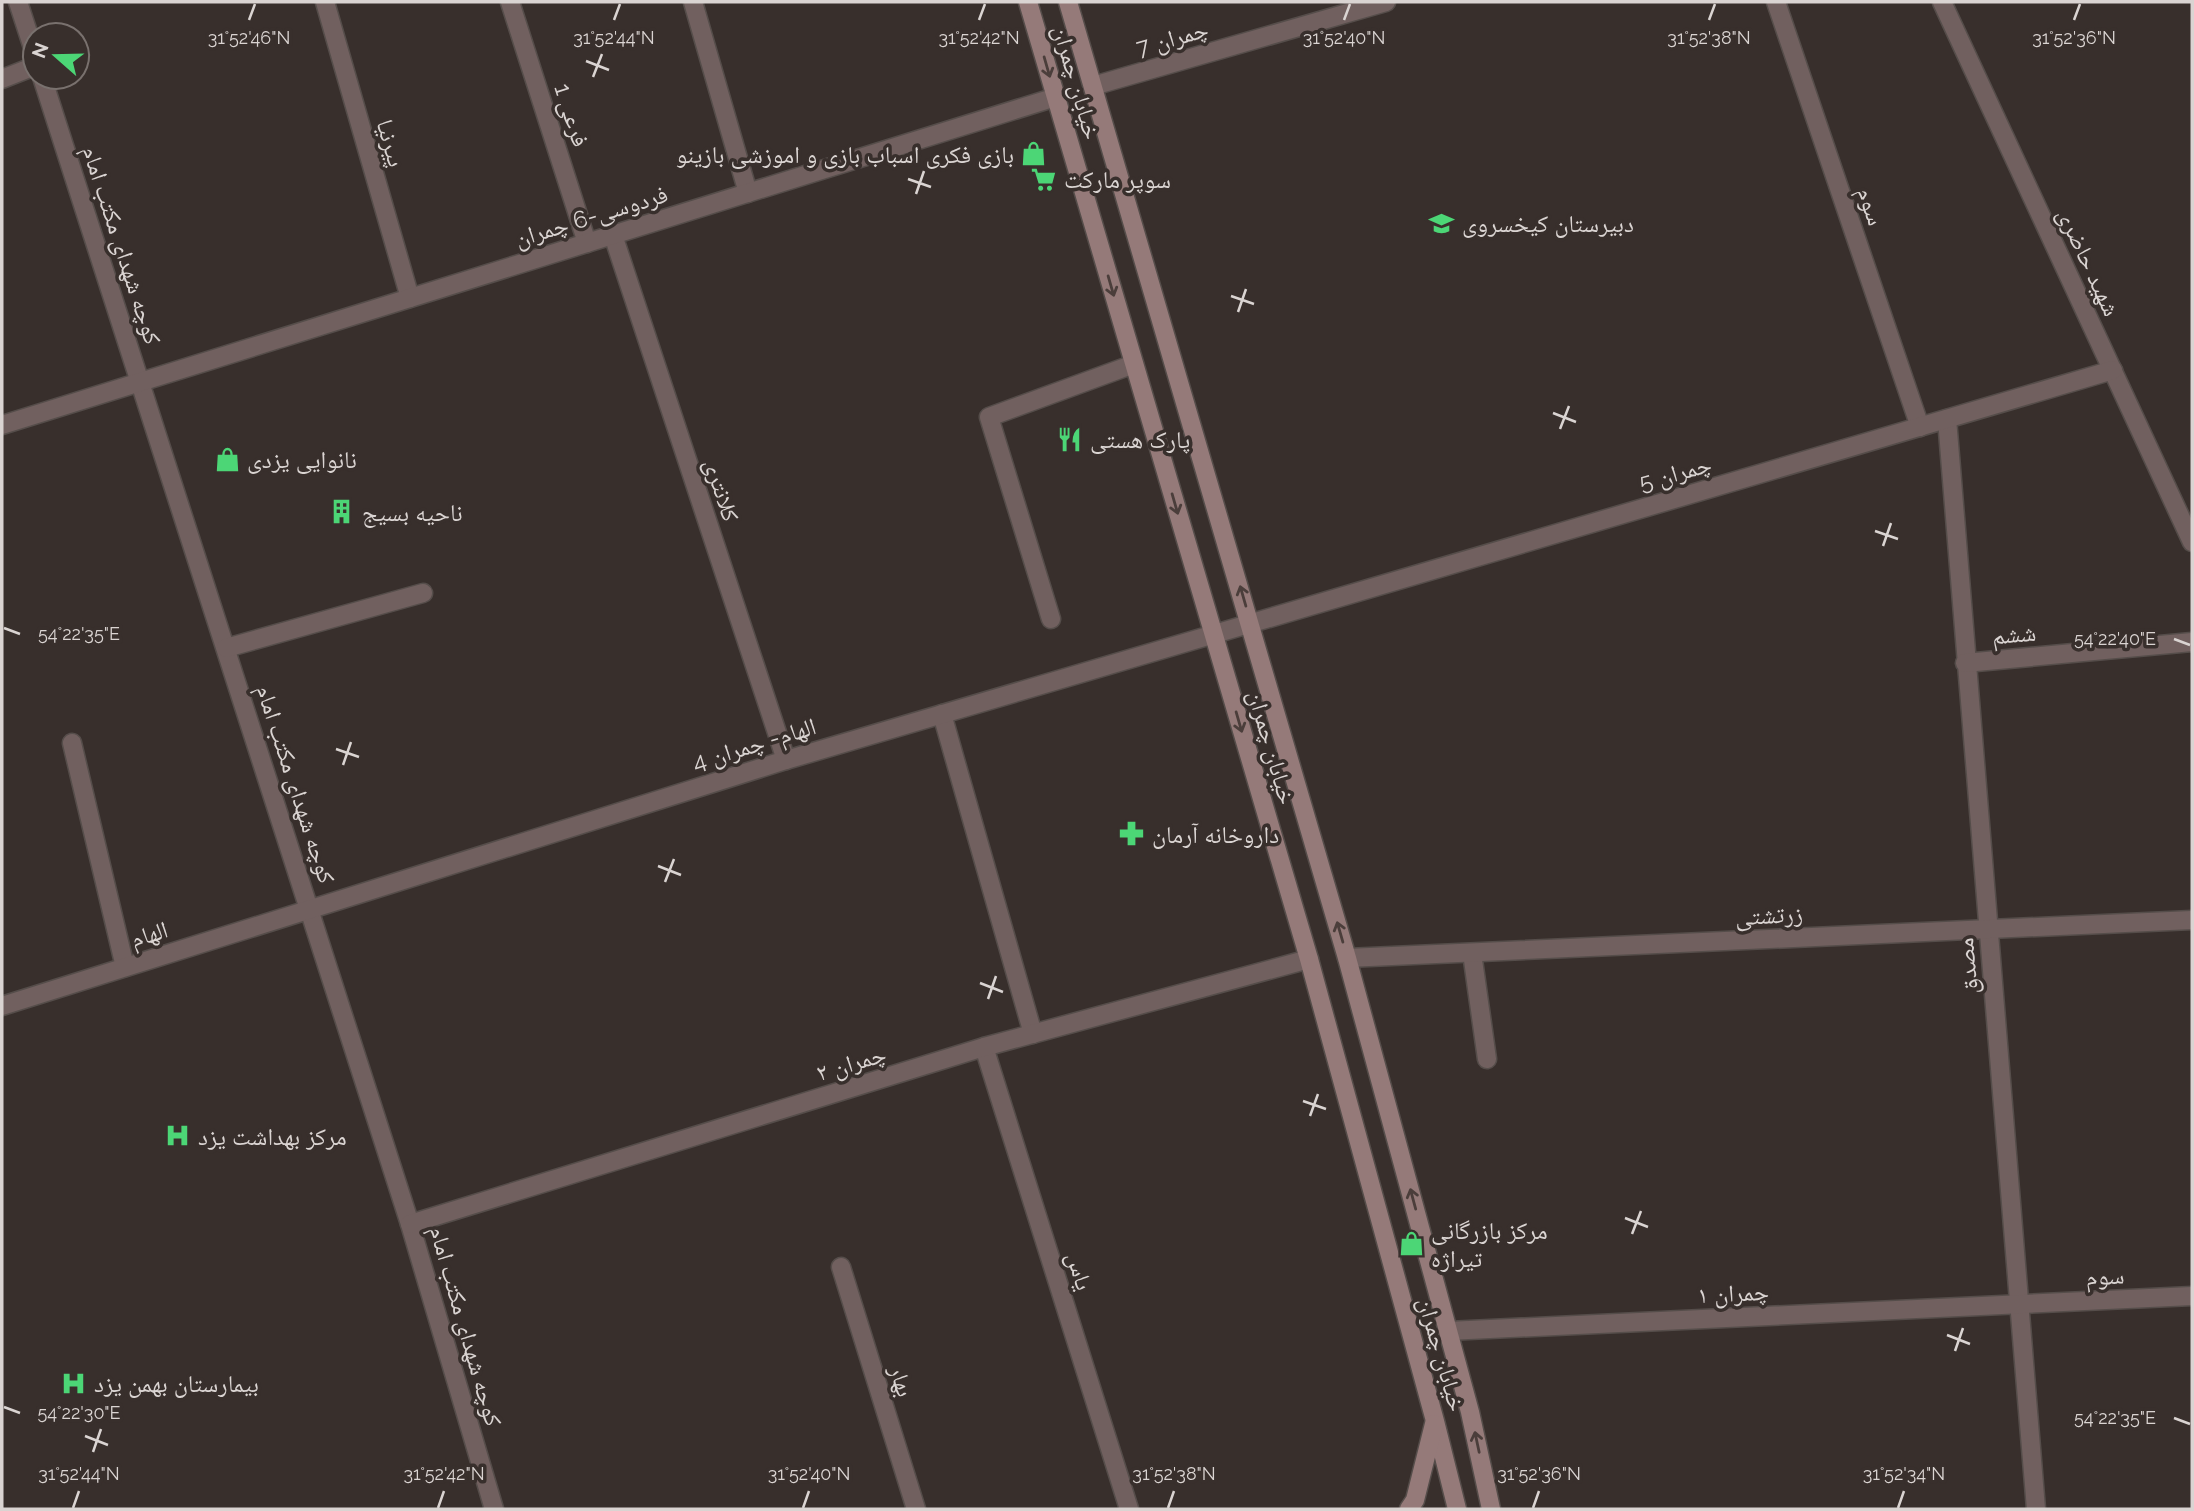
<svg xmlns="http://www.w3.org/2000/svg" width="2194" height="1511" font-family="Raleway,'Noto Naskh Arabic',sans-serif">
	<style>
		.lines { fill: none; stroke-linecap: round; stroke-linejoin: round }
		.lane-casing { stroke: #554d4a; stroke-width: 21 }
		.street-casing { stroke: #554d4a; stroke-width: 21 }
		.secondary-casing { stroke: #554d4a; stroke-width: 21 }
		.lane { stroke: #71605f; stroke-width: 18 }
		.street { stroke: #71605f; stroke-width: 18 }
		.secondary { stroke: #957a79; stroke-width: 18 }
		.oneway { stroke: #4b3e3b }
		.ticks { fill: none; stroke: #dad4d2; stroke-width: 2.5 }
		.labels { text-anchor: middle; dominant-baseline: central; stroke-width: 7; stroke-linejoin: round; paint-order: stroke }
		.street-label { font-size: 24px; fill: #dad4d2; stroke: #382f2c }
		.poi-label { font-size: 24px; fill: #dad4d2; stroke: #382f2c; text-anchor: start }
		.ticks-label { font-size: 18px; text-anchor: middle; fill: #dad4d2; stroke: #382f2c; stroke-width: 7; stroke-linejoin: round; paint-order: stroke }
	</style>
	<rect width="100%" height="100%" fill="#382f2c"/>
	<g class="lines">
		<defs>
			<path id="lane" d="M1051,619L989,417L1134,364"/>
			<g id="street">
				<path d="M18,2L35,54"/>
				<path d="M325,2L410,298"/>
				<path d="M510,2L587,243"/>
				<path d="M693,2L748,193"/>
				<path d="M1776,2L1920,427"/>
				<path d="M1942,2L2192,542"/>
				<path d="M42,77L410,1224L494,1509"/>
				<path d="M2,79L35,66"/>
				<path d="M1093,86L1386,2"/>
				<path d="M613,235L786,760"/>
				<path d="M1947,419L2036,1509"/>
				<path d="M2,425L1056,97"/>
				<path d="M226,648L423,593"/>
				<path d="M1965,663L2192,642"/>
				<path d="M942,714L1033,1034"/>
				<path d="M72,743L125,967"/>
				<path d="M1472,953L1487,1059"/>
				<path d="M1347,958L2192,920"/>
				<path d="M2,1006L786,760L2113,370"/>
				<path d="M984,1047L1129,1509"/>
				<path d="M410,1224L984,1047L1309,959"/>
				<path d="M841,1267L916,1509"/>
				<path d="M1448,1331L2192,1296"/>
			</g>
			<g id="secondary">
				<path d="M1028,2L1309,959L1435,1421L1457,1509"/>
				<path d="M1068,2L1347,958L1470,1412L1491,1509"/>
				<path d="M1409,1509L1415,1500L1434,1424"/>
			</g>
		</defs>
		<!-- lane casing -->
		<use href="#lane" class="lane-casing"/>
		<!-- street casing -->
		<use href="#street" class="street-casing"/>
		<!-- secondary casing -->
		<use href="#secondary" class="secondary-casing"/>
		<!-- lane -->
		<use href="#lane" class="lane"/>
		<!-- street -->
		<use href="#street" class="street"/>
		<!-- secondary -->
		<use href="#secondary" class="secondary"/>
	</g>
	<!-- one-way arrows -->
	<defs><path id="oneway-shaft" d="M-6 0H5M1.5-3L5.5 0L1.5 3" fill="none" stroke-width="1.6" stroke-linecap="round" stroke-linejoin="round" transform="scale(1.75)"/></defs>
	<g class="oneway">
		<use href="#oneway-shaft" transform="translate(1047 67) rotate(74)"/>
		<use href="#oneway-shaft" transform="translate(1111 286) rotate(74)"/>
		<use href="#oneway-shaft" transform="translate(1175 504) rotate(74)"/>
		<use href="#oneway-shaft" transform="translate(1243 596) rotate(-106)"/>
		<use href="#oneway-shaft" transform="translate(1239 722) rotate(74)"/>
		<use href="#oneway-shaft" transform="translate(1340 932) rotate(-106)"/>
		<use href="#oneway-shaft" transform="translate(1413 1199) rotate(-105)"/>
		<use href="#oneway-shaft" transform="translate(1477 1442) rotate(-102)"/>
	</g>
	<!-- ticks -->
	<path class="ticks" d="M249,20L255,4M614,20L620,4M979,20L985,4M1344,20L1350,4M1709,20L1715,4M2074,20L2080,4M586,61L609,70M593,77L602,54M908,179L931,187M916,194L924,171M1231,296L1254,304M1238,312L1246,289M1553,413L1576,422M1560,429L1569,406M1875,531L1898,539M1883,546L1891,523M4,628L20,634M2174,639L2190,645M336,749L359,757M343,765L351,742M658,866L681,875M665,882L674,859M980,983L1003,992M988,999L996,976M1303,1101L1326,1109M1310,1116L1318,1094M1625,1218L1648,1227M1632,1234L1641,1211M1947,1335L1970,1344M1955,1351L1963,1328M4,1407L20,1413M2174,1418L2190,1424M85,1436L108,1445M93,1452L101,1429M73,1508L79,1491M438,1508L444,1491M803,1508L809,1491M1168,1508L1174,1491M1533,1508L1539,1491M1898,1508L1904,1491"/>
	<!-- icons -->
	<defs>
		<symbol id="shop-bare" viewBox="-9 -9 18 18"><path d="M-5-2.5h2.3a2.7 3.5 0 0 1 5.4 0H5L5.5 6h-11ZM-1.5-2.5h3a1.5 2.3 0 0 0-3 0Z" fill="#4cd676" stroke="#382f2c" stroke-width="2.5" paint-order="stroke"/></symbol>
		<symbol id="supermarket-bare" viewBox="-9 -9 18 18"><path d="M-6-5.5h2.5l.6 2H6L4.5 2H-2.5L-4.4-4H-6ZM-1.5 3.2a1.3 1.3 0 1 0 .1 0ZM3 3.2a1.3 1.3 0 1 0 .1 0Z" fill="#4cd676" stroke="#382f2c" stroke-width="2.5" paint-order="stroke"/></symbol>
		<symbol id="school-bare" viewBox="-9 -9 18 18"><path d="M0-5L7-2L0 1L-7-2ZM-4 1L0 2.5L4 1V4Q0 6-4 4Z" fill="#4cd676" stroke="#382f2c" stroke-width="2.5" paint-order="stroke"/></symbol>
		<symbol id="restaurant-bare" viewBox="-9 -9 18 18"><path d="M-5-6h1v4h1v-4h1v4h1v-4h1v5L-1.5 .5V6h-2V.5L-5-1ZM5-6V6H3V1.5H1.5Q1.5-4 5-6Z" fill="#4cd676" stroke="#382f2c" stroke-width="2.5" paint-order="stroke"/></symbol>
		<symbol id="building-bare" viewBox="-9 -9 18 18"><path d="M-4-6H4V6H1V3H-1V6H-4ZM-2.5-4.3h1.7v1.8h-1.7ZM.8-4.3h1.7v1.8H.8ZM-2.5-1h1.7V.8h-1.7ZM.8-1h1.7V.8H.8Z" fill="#4cd676" stroke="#382f2c" stroke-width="2.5" paint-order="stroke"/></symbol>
		<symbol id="pharmacy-bare" viewBox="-9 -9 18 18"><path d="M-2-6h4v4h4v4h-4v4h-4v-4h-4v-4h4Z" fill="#4cd676" stroke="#382f2c" stroke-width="2.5" paint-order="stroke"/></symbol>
		<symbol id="hospital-bare" viewBox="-9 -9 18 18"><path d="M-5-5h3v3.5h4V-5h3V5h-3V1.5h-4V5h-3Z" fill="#4cd676" stroke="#382f2c" stroke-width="2.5" paint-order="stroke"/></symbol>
	</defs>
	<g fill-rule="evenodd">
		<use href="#shop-bare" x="1016" y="136" width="35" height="35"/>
		<use href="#supermarket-bare" x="1026" y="162" width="35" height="35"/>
		<use href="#school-bare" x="1424" y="206" width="35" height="35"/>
		<use href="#restaurant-bare" x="1052" y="422" width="35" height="35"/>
		<use href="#shop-bare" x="210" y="442" width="35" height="35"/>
		<use href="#building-bare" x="324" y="494" width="35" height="35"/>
		<use href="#pharmacy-bare" x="1114" y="816" width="35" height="35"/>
		<use href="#hospital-bare" x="160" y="1118" width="35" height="35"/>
		<use href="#shop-bare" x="1394" y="1226" width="35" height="35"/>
		<use href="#hospital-bare" x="56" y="1366" width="35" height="35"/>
	</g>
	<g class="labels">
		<!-- street labels -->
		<g class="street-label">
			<text transform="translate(1172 38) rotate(-16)">چمران 7</text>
			<text transform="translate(1077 82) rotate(74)">خیابان چمران</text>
			<text transform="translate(572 115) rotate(72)">فرعی 1</text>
			<text transform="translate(391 143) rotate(74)">پیرنیا</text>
			<text transform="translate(1871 206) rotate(71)">سوم</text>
			<text transform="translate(591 216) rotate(-17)">فردوسی-6 چمران</text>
			<text transform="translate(122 245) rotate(72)">کوچه شهدای مکتب امام</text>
			<text transform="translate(2089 262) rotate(65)">شهید حاضری</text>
			<text transform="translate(1675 473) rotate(-16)">چمران 5</text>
			<text transform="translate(722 490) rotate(72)">کلانتری</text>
			<text transform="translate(2014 634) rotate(-5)">ششم</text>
			<text transform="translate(754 744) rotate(-17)">الهام- چمران 4</text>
			<text transform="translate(1272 747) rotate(74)">خیابان چمران</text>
			<text transform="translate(296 784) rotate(72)">کوچه شهدای مکتب امام</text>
			<text transform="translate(1769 915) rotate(-3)">زرتشتی</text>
			<text transform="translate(149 934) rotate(-17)">الهام</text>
			<text transform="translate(1967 966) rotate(-95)">مصدق</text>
			<text transform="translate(851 1063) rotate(-17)">چمران ۲</text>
			<text transform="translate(1080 1271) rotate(73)">یاس</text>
			<text transform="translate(2105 1276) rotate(-3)">سوم</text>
			<text transform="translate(1733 1293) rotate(-3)">چمران ۱</text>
			<text transform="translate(466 1326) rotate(74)">کوچه شهدای مکتب امام</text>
			<text transform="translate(1442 1354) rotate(74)">خیابان چمران</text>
			<text transform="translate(902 1381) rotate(73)">بهار</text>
		</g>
		<!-- poi labels -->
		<g class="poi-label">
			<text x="1014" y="154" text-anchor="end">بازی فکری اسباب بازی و اموزشی بازینو</text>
			<text x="1064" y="179">سوپر مارکت</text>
			<text x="1462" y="223">دبیرستان کیخسروی</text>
			<text x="1090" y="439">پارک هستی</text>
			<text x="247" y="459">نانوایی یزدی</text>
			<text x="362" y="512">ناحیه بسیج</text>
			<text x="1152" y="834">داروخانه آرمان</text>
			<text x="198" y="1136">مرکز بهداشت یزد</text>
			<text x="1431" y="1230">مرکز بازرگانی<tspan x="1431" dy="28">تیراژه</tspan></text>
			<text x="94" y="1383">بیمارستان بهمن یزد</text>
		</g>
	</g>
	<g class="ticks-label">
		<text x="249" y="44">31°52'46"N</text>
		<text x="614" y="44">31°52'44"N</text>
		<text x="979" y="44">31°52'42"N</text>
		<text x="1344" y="44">31°52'40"N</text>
		<text x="1709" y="44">31°52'38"N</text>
		<text x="2074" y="44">31°52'36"N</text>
		<text x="79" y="640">54°22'35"E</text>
		<text x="2115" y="645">54°22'40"E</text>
		<text x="79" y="1419">54°22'30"E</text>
		<text x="2115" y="1424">54°22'35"E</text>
		<text x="79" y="1480">31°52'44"N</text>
		<text x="444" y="1480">31°52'42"N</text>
		<text x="809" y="1480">31°52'40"N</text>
		<text x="1174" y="1480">31°52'38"N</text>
		<text x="1539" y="1480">31°52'36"N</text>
		<text x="1904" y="1480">31°52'34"N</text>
	</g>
	<!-- border -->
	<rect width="2194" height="1511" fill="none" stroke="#dad4d2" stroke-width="7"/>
	<!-- north arrow -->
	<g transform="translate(56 56) rotate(290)"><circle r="33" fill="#382f2c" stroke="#79716e" stroke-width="2"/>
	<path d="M0-5L12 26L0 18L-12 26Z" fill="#4cd676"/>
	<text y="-10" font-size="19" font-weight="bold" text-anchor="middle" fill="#dad4d2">N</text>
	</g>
</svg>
